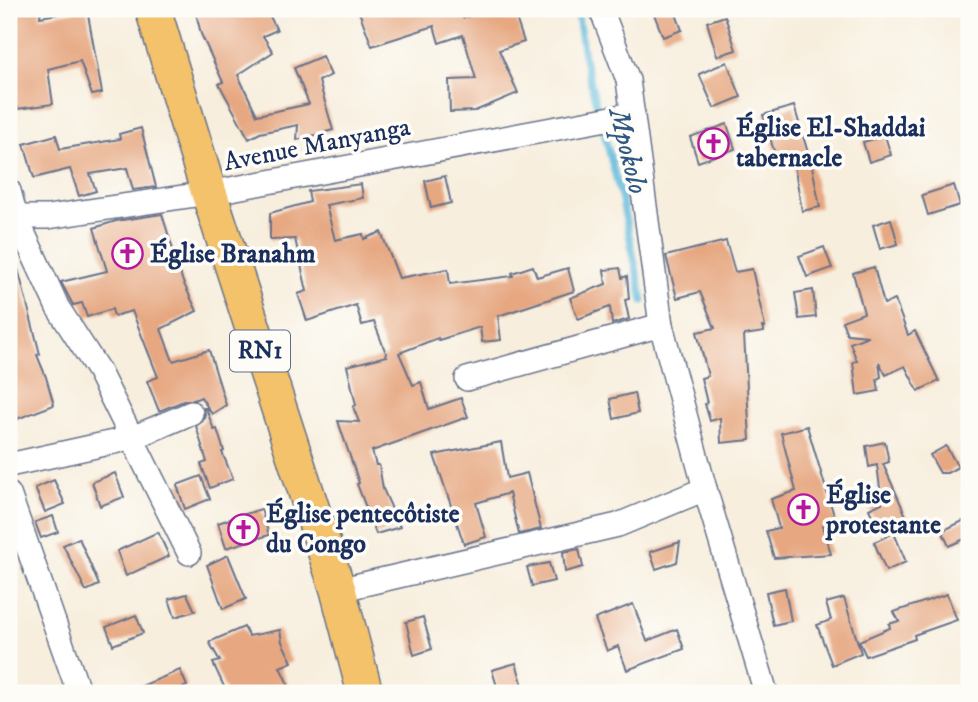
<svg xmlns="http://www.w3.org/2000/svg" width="978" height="702" font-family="'IM FELL DW Pica',serif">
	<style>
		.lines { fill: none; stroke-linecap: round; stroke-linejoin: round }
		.stream { stroke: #5ebadc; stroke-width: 7 }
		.building { fill: #e6a781 }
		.minor-casing { stroke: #68728a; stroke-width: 26 }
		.highway-casing { stroke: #68728a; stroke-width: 38 }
		.minor { stroke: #fff; stroke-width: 23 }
		.highway { stroke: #f3c26a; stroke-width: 35 }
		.labels { text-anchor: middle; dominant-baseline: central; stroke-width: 7; stroke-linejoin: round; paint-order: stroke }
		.shield { fill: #fdfcf7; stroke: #5f6c8c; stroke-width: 2 }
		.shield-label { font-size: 24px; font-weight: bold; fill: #1b2f5e }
		.poi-label { font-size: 26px; font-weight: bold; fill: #1b2f5e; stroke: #fdfcf7; text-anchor: start }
		.street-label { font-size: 26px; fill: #1b2f5e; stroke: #fdfcf7 }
		.water-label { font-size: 28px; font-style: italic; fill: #2f5984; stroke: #fdfcf7 }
	</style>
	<rect width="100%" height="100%" fill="#fdfcf7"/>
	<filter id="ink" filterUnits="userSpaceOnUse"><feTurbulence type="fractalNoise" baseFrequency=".0143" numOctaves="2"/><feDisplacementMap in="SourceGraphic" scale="14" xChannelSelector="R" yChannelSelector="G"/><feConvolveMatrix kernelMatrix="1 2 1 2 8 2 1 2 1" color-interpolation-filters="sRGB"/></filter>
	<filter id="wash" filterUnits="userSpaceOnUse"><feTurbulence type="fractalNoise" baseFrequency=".00686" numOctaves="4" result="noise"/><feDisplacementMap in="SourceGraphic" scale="28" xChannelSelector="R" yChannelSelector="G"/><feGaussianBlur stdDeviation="1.57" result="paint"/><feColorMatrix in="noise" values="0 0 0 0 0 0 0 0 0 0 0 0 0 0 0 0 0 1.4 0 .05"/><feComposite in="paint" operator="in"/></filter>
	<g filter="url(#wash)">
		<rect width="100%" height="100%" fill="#f7eedd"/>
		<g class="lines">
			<!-- stream -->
			<g class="stream">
				<path d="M577,9L585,62L621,197L643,301"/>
				<path d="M9,659L13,658"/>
			</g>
		</g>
		<g id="blocks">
			<!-- building -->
			<g class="building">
				<path d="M11,9H41L40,17L87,9L102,93L92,95L80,61L48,69L53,104L17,109V107H9Z"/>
				<path d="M195,9H266L277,30L263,36L273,52L238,75L257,115L309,104L294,68L322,56L331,75L319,81L333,130L297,140L298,125L260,133L249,139L219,84L223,82L201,34Z"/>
				<path d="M358,9H476L477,13L462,18L494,9H513L524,42L499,50L518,93L475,111L450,112L449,80L476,79L463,35L439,43L434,26L372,46Z"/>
				<path d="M652,9H674L682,30L663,37Z"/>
				<path d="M725,16L736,50L717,56L707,22Z"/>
				<path d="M727,62L741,97L714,108L699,74Z"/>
				<path d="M794,106L812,166L820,207L802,211L793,159L778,164L763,115Z"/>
				<path d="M727,124L735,149L698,162L690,137Z"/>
				<path d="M141,128L156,187L133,190L127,168L90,174L96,191L79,196L70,169L34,178L24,144L56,135L60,149L120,139L119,134Z"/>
				<path d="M885,136L891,155L869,162L863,142Z"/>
				<path d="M445,176L451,203L431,208L425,181Z"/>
				<path d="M361,184L363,198L326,205L335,240L363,234L364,239L381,232L399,278L448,269L450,284L513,276L512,273L533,266L537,277L568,268L574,291L498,316L501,340L482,342L480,327L439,340L438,338L399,353L413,385L421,382L429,409L461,398L468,417L372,451L376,465H379L383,489L400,527L376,534L357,484L359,483L338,421L359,422L353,407L356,405L347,366L387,356L374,322L362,325L356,305L307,321L298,294L307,291L295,239L270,240V213L310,202L308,191Z"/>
				<path d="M954,185L960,205L928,215L922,195Z"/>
				<path d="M162,214L183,282L197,311L161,329L173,361L209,350L226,405L212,414L201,397L194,400H186L159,411L147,381L158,377L132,311L114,316L112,309L87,317L82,303L73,305L61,282L107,271L94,228L116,221Z"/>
				<path d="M891,219L898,244L880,249L873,225Z"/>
				<path d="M726,241L735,272L752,269L765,327H762L764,332L744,335L750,440L721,443L720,418L710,421L705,404L707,403L701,378L708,376L697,332L715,328L700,292L677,298L666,256Z"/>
				<path d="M824,247L832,268L807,277L799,256Z"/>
				<path d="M15,257L40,354L37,355L46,377L54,405L9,422V258Z"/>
				<path d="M874,267L884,304L895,300L908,335L915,331L939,381L918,391L905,366L886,375L879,362L881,377L877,379L879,391L857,395L853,362L857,361L850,343L868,336L847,334L842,321L864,313L853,273Z"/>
				<path d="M620,268L622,278L627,276L629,299L625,300L629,319L612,324L610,307L578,319L570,298L606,284L604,270Z"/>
				<path d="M813,290L816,317L799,319L795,293Z"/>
				<path d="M634,393L638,413L614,419L610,399Z"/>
				<path d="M204,408H206L214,430L217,429L224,451L222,452L233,479L210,488L201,464L207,462L196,426L203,421L205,414Z"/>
				<path d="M807,426L836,522L823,526L831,554L774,558L766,531L779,528L771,499L796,491L781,433Z"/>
				<path d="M501,442L507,478L527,473L541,529L519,534L509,493L476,503L486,537L464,544L434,455Z"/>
				<path d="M885,442L889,462L883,464L907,518L879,531L869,509L882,503L877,465L869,467L866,446Z"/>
				<path d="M946,446L958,467L947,473H940L930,455Z"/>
				<path d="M115,473L124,497L100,506L92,482Z"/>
				<path d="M201,476L210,499L185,509L177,485Z"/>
				<path d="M54,480L65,504L45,512L35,488Z"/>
				<path d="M261,509L269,535L226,548L218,523Z"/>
				<path d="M53,516L58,532L41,538L35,522Z"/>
				<path d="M969,518V537L949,546L942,531Z"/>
				<path d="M158,532L169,556L126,576L117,551Z"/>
				<path d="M894,533L906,562L886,571L874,542Z"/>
				<path d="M79,538L99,585L86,591L63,545Z"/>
				<path d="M680,542L677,562L656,569L650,552Z"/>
				<path d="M579,549L583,567L565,572L563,552Z"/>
				<path d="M228,555L246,599L223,609L207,565Z"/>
				<path d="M549,563L554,581L532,586L527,567Z"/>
				<path d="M785,588L791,621L773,625L766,592Z"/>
				<path d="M187,594L195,611L175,617L169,599Z"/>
				<path d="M947,594L957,620L914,635L915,639L866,656L859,641L890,628L889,624L899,621L894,612Z"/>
				<path d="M844,598L861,653L832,665L817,625L831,620L826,603Z"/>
				<path d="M633,604L647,641L677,629L684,649L627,670L618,646L607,651L595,619Z"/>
				<path d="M136,615L143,633L113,645L106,627Z"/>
				<path d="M423,617L432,649L414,655L406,622Z"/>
				<path d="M244,627L249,636L280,630L282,642L292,662L280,667L292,693H227L213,663L220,661L209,642Z"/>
				<path d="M516,663L525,693H499L492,670Z"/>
				<path d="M180,670L187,686L171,693H125Z"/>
			</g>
		</g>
	</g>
	<g filter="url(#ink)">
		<use href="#blocks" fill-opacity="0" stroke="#68728a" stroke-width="2"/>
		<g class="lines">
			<defs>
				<g id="minor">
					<path d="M601,9L628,80L661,325L705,489L766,693"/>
					<path d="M9,191L16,217L58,308L98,370L189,553"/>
					<path d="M9,218L16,217H48L209,193L633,114"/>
					<path d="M467,379L661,325"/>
					<path d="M9,465L132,438L191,413"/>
					<path d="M9,494L79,693"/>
					<path d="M338,590L618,525L705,489"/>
				</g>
				<path id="highway" d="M153,9L209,193L338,590L365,693"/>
			</defs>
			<!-- minor casing -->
			<use href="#minor" class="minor-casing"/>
			<!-- highway casing -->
			<use href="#highway" class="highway-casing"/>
			<!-- minor -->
			<use href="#minor" class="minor"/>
			<!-- highway -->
			<use href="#highway" class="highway"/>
		</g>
	</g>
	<!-- icons -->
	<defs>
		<symbol id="church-ring" viewBox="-11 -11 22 22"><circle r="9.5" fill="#fdfcf7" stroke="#b5179e" stroke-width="1.5"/><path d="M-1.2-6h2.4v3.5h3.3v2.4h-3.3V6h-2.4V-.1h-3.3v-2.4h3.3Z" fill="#b5179e"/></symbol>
	</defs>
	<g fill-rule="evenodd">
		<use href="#church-ring" x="696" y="126" width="35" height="35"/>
		<use href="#church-ring" x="110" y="236" width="35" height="35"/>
		<use href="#church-ring" x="786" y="492" width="35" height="35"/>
		<use href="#church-ring" x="226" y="512" width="35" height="35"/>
	</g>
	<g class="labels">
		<!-- shield labels -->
		<rect class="shield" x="230" y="330.5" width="60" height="41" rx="5"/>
		<g class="shield-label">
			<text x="260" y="351">RN1</text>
		</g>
		<!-- poi labels -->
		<g class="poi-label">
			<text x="736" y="128">Église El-Shaddai<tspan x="736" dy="30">tabernacle</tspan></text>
			<text x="150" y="254">Église Branahm</text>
			<text x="826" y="495">Église<tspan x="826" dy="30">protestante</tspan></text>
			<text x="266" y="514">Église pentecôtiste<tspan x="266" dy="30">du Congo</tspan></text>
		</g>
		<!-- street labels -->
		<g class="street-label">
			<text transform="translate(317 145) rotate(-11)">Avenue Manyanga</text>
		</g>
		<!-- water labels -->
		<g class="water-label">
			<text transform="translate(628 151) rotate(76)">Mpokolo</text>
		</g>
	</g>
	<!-- margin -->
	<rect width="978" height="702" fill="none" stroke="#fdfcf7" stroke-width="35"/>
</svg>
